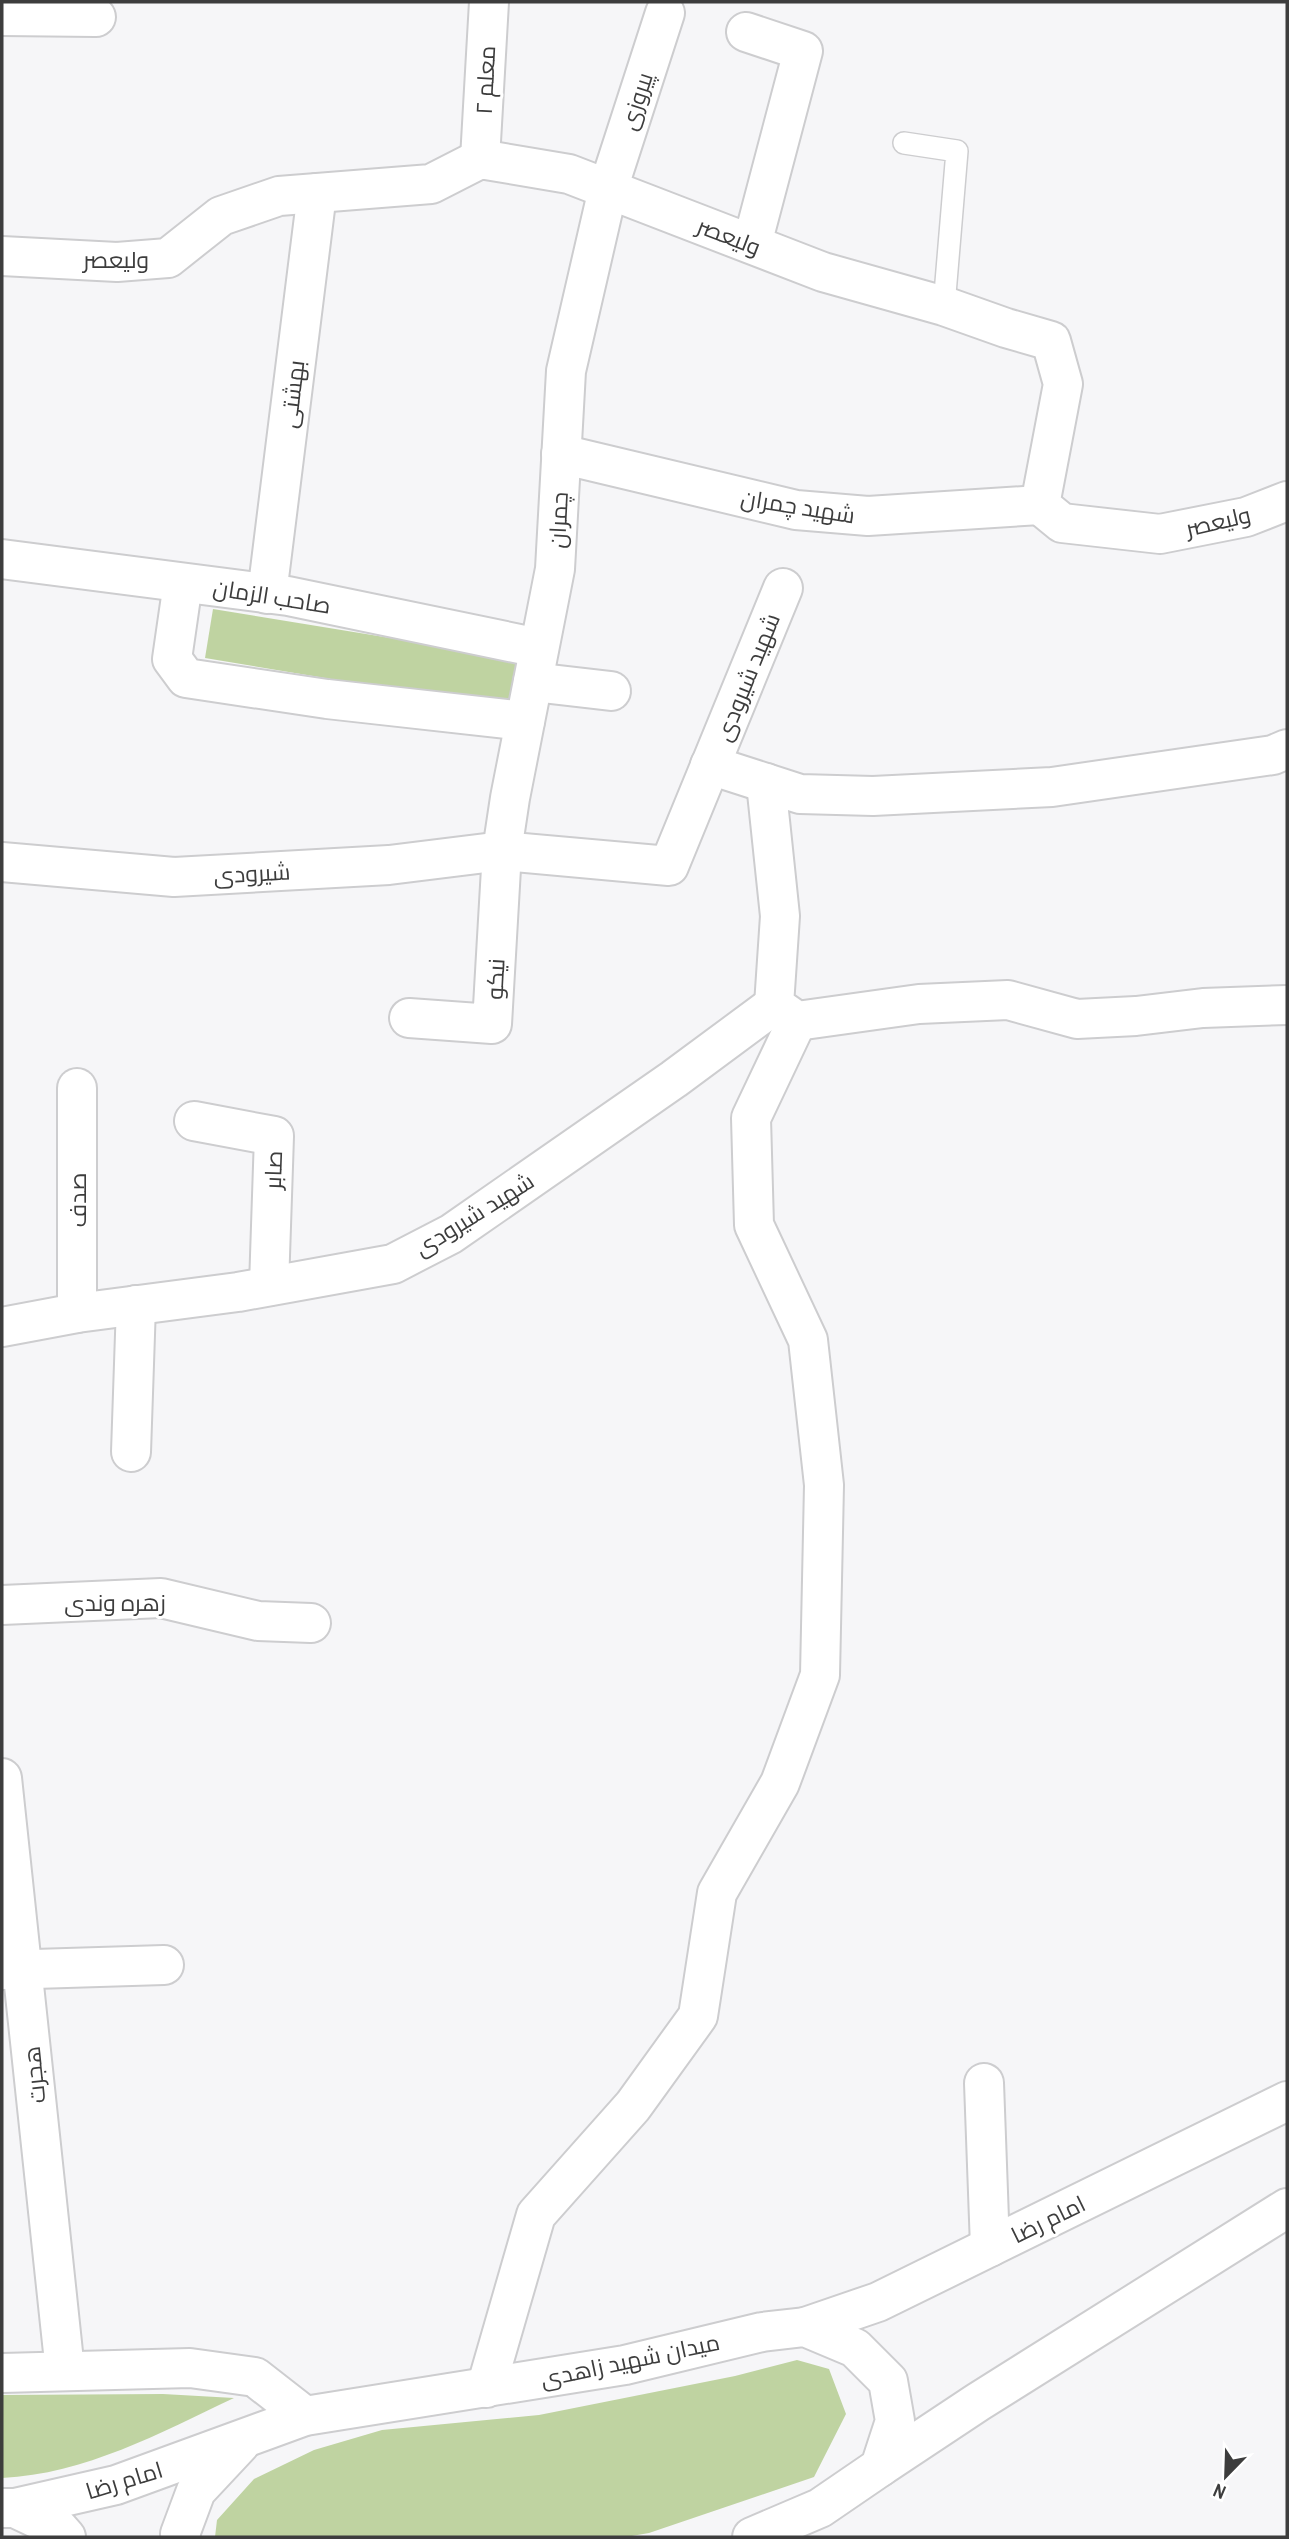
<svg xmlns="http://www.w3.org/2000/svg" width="1289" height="2539" font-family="'Archivo Narrow',Cairo,sans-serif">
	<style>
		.green { fill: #bfd3a1 }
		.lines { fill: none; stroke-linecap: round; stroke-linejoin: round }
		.service-casing { stroke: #cdcdcf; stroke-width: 24 }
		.minor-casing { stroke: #cdcdcf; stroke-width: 42 }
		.secondary-casing { stroke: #cdcdcf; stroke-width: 42 }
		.service { stroke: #fff; stroke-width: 21 }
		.minor { stroke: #fff; stroke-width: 38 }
		.secondary { stroke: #fff; stroke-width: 38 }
		.labels { text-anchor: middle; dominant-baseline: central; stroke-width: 6; stroke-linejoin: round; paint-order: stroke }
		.street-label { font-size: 23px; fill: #3d3d3d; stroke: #fff }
	</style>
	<rect width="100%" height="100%" fill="#f6f6f8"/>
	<!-- green -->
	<g class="green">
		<path d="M213,609L519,659L511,709L205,658Z"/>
		<path d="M797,2360L829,2369L846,2414L814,2477L649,2533L626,2537H215L217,2520L254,2479L314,2450L382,2430L539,2415L735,2376Z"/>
		<path d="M163,2394L234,2398C160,2433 85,2474 2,2478V2395Z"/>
	</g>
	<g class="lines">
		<defs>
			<path id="service" d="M904,143L957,151L944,306"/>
			<g id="minor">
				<path d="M2,16L96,17"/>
				<path d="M746,32L803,51L752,244"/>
				<path d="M480,159L489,2"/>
				<path d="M2,256L117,262L168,258L221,216L279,196L431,184L480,159L569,174L823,272L944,306L1006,328L1051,341L1063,384L1040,505L1062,523L1160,534L1246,517L1287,501"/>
				<path d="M561,454L796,510L868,516L1040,505"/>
				<path d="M2,559L288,596L539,648"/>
				<path d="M183,583L172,659L186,678L327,699L525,721"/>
				<path d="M267,594L317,193"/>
				<path d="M533,682L611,691"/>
				<path d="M710,765L800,794L873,796L1052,787L1273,755L1287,749"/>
				<path d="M766,783L780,916L774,1005L797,1021L919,1004L1008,1000L1077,1019L1136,1016L1203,1008L1287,1005"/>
				<path d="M2,862L174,877L389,865L502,851L669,866L783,588"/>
				<path d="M409,1018L492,1024L502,851L510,798L555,569L566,371L608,189L665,13"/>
				<path d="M194,1121L274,1136L269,1286"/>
				<path d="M77,1313V1088"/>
				<path d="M2,1327L77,1313L238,1292L393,1264L451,1234L674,1079L774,1005"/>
				<path d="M131,1452L136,1305"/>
				<path d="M2,1605L161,1598L258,1621L311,1623"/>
				<path d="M2,1778L65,2371"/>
				<path d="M2,1970L164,1965"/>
				<path d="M984,2083L990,2247"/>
				<path d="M2,2373L190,2368L255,2377L305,2416"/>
				<path d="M486,2388L536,2215L633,2106L698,2016L717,1893L780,1783L820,1675L824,1485L808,1340L754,1225L751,1118L797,1021"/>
			</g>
			<g id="secondary">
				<path d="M805,2327L878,2302L1287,2101"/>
				<path d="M880,2467L978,2402L1287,2208"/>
				<path d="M2,2508H15L116,2485L305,2416L625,2365L762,2332L805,2327L855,2348L888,2381L895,2421L880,2467L820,2508L752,2537"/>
				<path d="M15,2508L59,2529L66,2537"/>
				<path d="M181,2537L180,2534L196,2491L240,2444"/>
			</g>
		</defs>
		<!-- service casing -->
		<use href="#service" class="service-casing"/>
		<!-- minor casing -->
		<use href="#minor" class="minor-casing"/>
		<!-- secondary casing -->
		<use href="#secondary" class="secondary-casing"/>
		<!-- service -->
		<use href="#service" class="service"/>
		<!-- minor -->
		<use href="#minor" class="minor"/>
		<!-- secondary -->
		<use href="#secondary" class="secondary"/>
	</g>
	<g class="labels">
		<!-- street labels -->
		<g class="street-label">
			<text transform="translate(485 80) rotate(-87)">معلم ۲</text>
			<text transform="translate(636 101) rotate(-72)">پیروزی</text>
			<text transform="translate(729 236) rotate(21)">ولیعصر</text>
			<text x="116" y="259">ولیعصر</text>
			<text transform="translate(292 394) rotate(-83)">بهشتی</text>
			<text transform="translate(798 506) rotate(9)">شهید چمران</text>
			<text transform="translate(558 520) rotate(-87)">چمران</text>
			<text transform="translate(1218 521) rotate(-13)">ولیعصر</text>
			<text transform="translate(272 596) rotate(9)">صاحب الزمان</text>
			<text transform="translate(747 677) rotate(-68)">شهید شیرودی</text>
			<text transform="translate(252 873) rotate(-3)">شیرودی</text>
			<text transform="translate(495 979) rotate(-87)">نیکو</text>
			<text transform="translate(273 1170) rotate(-88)">صابر</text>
			<text transform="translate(77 1200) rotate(-90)">صدف</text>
			<text transform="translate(474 1214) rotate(-32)">شهید شیرودی</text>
			<text x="115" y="1602">زهره وندی</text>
			<text transform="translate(34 2075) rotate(-96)">هجرت</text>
			<text transform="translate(1048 2219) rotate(-26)">امام رضا</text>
			<text transform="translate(630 2360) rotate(-12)">میدان شهید زاهدی</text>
			<text transform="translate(124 2480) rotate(-17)">امام رضا</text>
		</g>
	</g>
	<!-- border -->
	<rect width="1289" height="2539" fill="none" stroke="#3d3d3d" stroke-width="7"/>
	<!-- north arrow -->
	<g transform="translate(1226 2476) rotate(203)" stroke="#ffffff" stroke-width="5" paint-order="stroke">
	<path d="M0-5L12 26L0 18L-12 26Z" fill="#3d3d3d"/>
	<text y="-10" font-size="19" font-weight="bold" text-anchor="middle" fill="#3d3d3d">N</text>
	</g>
</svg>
